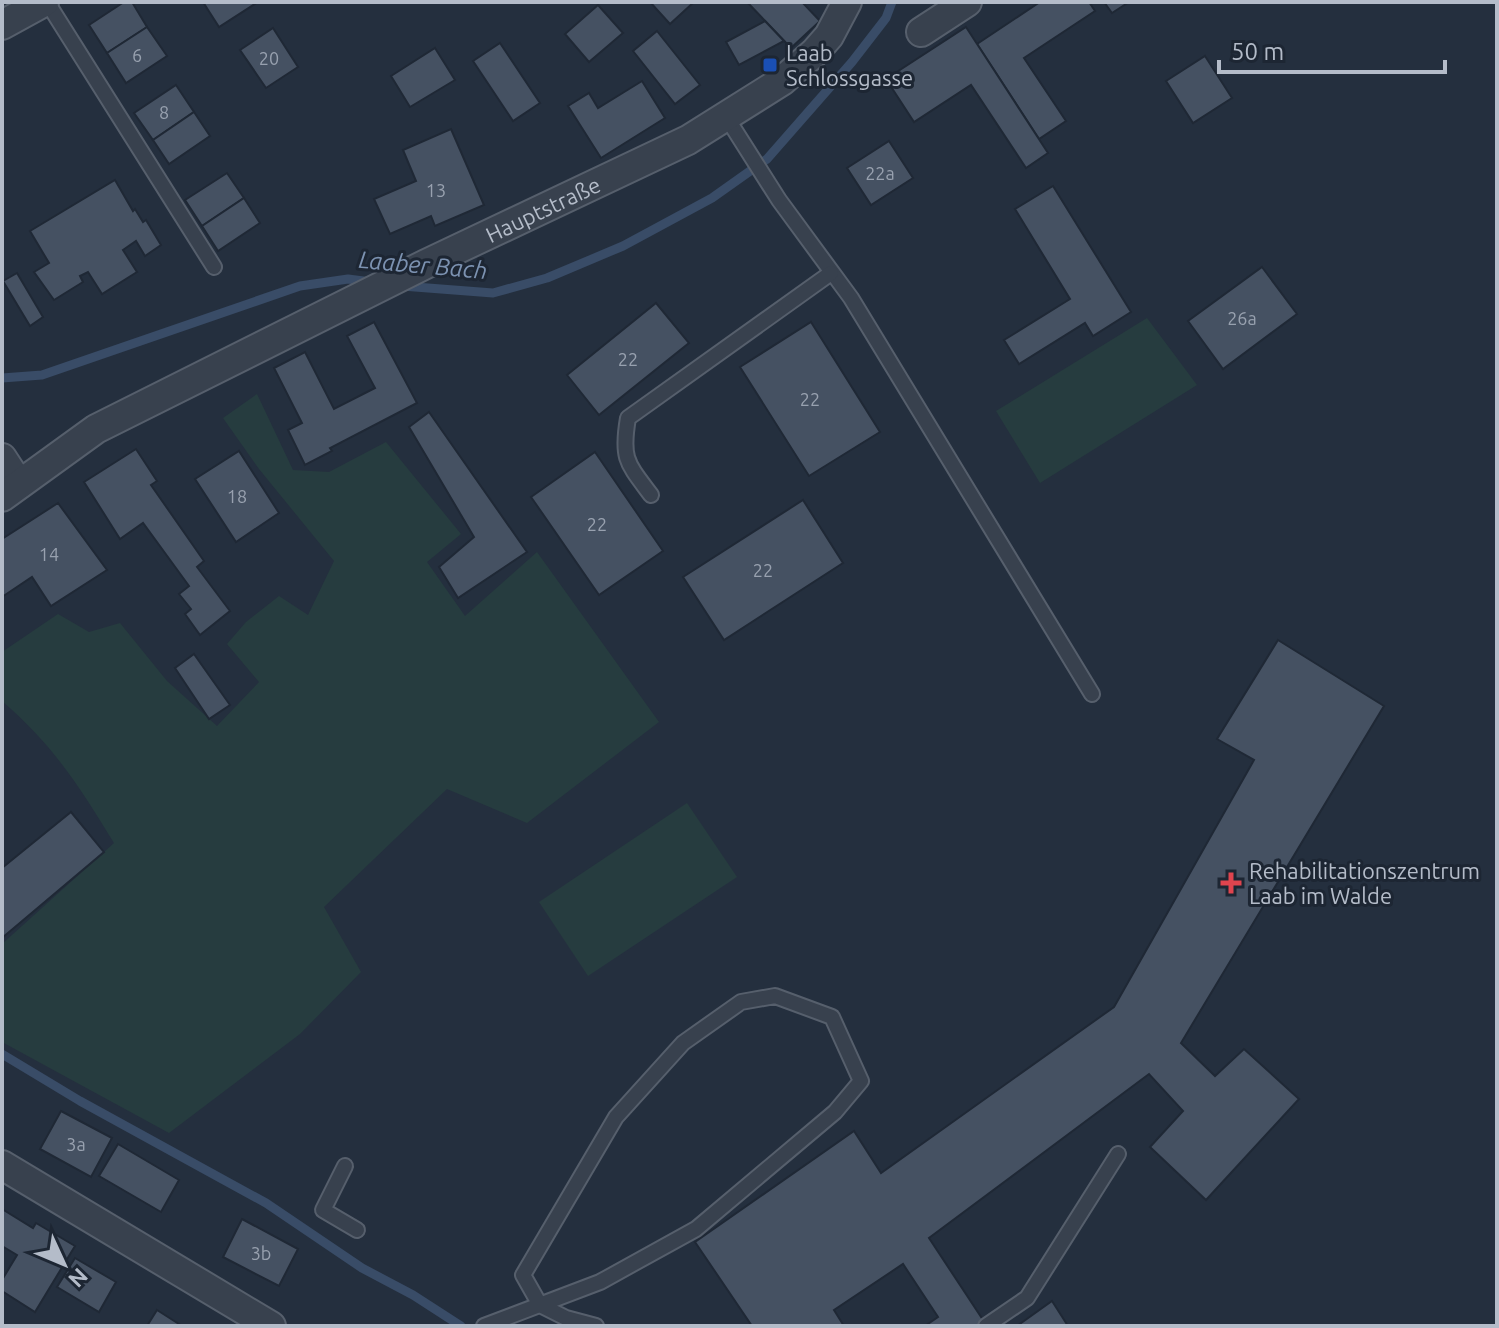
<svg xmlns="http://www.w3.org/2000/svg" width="1499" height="1328" font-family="Ubuntu,sans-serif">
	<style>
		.green { fill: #263c3f }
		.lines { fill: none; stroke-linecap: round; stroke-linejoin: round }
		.stream { stroke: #394c67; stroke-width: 9 }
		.building { fill: #455162; stroke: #1f2835; stroke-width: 2 }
		.service-casing { stroke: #565f6c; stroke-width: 18 }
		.minor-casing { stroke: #565f6c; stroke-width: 32 }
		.service { stroke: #38414e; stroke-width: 14 }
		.minor { stroke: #38414e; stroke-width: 28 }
		.transit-dot { fill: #1a4fb4; stroke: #1d2633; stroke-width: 3 }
		.health-dot { fill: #e0444e; stroke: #1d2633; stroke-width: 3 }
		.labels { text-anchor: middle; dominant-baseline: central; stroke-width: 6; stroke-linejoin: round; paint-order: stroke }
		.number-label { font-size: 18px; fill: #98a1af }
		.poi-label { font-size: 22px; fill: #b4bcc9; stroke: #1d2633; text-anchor: start }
		.street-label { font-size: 22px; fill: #b4bcc9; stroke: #1d2633 }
		.water-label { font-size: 24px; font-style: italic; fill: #7c92b1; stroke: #1d2633 }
	</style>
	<rect width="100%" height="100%" fill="#242f3e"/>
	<!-- green -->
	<g class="green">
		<path d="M1147,318L1197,385L1040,483L996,411Z"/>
		<path d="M257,394L293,470L329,472L386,442L461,534L427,562L465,616L537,552L659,722L527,823L447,789L324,907L361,972L300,1034L169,1133L2,1042V944L114,843C79,786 54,746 2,701V652L58,614L89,632L120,623L167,681L217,726L259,682L227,644L246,622L279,596L308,615L334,561L259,469L223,418Z"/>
		<path d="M687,803L737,877L588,976L539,902Z"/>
	</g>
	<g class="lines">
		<!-- stream -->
		<g class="stream">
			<path d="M402,286L493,293L547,278L623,246L712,198L767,159L852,62L886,18L892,2"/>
			<path d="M2,378L42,375L300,286L348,279L371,282"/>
			<path d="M2,1054L80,1101L266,1203L362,1268L413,1295L461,1326"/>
		</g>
	</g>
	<!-- building -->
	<g class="building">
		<path d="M124,2H132L147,27L107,53L89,25Z"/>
		<path d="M203,2H258L219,27Z"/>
		<path d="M650,2H694L670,24Z"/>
		<path d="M747,2H802L820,21L791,48Z"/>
		<path d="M1040,2H1089L1095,11L1024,58L1066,121L1039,139L977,44Z"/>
		<path d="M1104,2H1129L1112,13Z"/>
		<path d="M598,5L623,33L589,62L565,34Z"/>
		<path d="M765,21L784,41L739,65L726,42Z"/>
		<path d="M147,27L167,56L126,83L107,53Z"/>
		<path d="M966,27L1048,153L1026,168L971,85L914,122L886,79Z"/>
		<path d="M273,28L298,67L266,88L240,50Z"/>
		<path d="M657,31L700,85L675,104L633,51Z"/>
		<path d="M500,43L540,103L513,121L473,61Z"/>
		<path d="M435,48L455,80L410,107L391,76Z"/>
		<path d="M1205,56L1232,98L1193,123L1166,81Z"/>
		<path d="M642,81L665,118L601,158L568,106L589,93L598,108Z"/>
		<path d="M176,85L194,112L153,140L134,113Z"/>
		<path d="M194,112L210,136L169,164L153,140Z"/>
		<path d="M451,129L484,205L435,226L431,216L390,234L374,199L416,181L403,150Z"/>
		<path d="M889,141L913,178L871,205L847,168Z"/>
		<path d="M227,173L244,198L202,226L185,200Z"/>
		<path d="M115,180L133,211L135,209L143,222L146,220L161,245L145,256L136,241L123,250L137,272L102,294L88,272L80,276L83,282L54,300L34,272L49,263L30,231Z"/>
		<path d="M1053,186L1131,312L1093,336L1085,323L1019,364L1004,340L1070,299L1015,209Z"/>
		<path d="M244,198L260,223L218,251L202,226Z"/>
		<path d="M1262,267L1297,314L1223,369L1188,321Z"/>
		<path d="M17,273L43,317L30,326L3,281Z"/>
		<path d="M656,303L689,343L599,415L567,375Z"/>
		<path d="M374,322L417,403L330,448L332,451L305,465L288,430L302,423L274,368L305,352L334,409L375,388L347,336Z"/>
		<path d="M811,322L880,432L809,476L740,367Z"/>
		<path d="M429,412L527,552L458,598L439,567L474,537L409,427Z"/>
		<path d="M136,449L157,481L151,485L204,561L197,567L230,611L200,635L185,614L191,609L179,594L189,586L143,523L120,539L84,482Z"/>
		<path d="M239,451L279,513L236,542L195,479Z"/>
		<path d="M595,452L663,551L599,595L531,497Z"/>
		<path d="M803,500L843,563L724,640L683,577Z"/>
		<path d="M58,503L107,570L51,606L32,577L2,597V539Z"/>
		<path d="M1278,640L1384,706L1181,1043L1215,1076L1244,1049L1299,1099L1206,1200L1150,1147L1183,1111L1149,1074L929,1238L987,1326H925L938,1317L903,1264L834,1310L844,1326H752L695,1242L854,1131L881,1173L1114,1007L1254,760L1217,739Z"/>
		<path d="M194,654L230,705L209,719L175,668Z"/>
		<path d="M71,812L104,852L2,938V868Z"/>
		<path d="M61,1111L112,1138L91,1177L40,1149Z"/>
		<path d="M118,1144L179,1180L161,1212L99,1176Z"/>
		<path d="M2,1209L33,1228L36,1223L75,1246L35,1312L2,1291V1280L17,1255L2,1246Z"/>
		<path d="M242,1219L298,1249L279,1286L223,1257Z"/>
		<path d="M75,1258L116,1282L99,1312L57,1287Z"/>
		<path d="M1052,1301L1068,1326H1017Z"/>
		<path d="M157,1310L182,1326H147Z"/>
	</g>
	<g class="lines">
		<defs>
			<g id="service">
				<path d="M47,2L214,267"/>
				<path d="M727,118L779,200L851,298L1092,694"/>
				<path d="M651,495C627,463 621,459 628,418L831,273"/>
				<path d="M345,1166L323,1210L357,1230"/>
				<path d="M484,1326L600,1282L696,1229L835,1112L861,1081L832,1017L775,996L741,1002L683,1043L616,1117L523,1275L540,1305L566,1318L596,1326"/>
				<path d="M986,1326L1027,1298L1118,1154"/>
			</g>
			<g id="minor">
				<path d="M2,25L44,2"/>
				<path d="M921,32L967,2"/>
				<path d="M2,458L19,484"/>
				<path id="s1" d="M2,497L96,429L426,264L688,140L782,81L815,52L829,36L847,2"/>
				<path d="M2,1165L271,1326"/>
			</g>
		</defs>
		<!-- service casing -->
		<use href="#service" class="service-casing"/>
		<!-- minor casing -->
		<use href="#minor" class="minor-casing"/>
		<!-- service -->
		<use href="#service" class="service"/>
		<!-- minor -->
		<use href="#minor" class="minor"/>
	</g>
	<!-- markers -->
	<rect class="transit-dot" x="762" y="57" width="16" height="16" rx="4"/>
	<path class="health-dot" d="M1227 871h8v8h8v8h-8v8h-8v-8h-8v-8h8z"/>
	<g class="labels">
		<!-- number labels -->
		<g class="number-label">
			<text x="137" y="55">6</text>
			<text x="269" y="58">20</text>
			<text x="164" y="112">8</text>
			<text x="880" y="173">22a</text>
			<text x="436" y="190">13</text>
			<text x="1242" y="318">26a</text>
			<text x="628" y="359">22</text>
			<text x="810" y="399">22</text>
			<text x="237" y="496">18</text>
			<text x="597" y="524">22</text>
			<text x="49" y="554">14</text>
			<text x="763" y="570">22</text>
			<text x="76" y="1144">3a</text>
			<text x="261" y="1253">3b</text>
		</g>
		<!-- poi labels -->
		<g class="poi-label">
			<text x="786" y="52">Laab<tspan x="786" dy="25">Schlossgasse</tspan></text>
			<text x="1249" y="870">Rehabilitationszentrum<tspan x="1249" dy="25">Laab im Walde</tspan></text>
		</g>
		<!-- street labels -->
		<g class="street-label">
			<text stroke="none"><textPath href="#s1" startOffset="614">Hauptstraße</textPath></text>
		</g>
		<!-- water labels -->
		<g class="water-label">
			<text transform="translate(423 265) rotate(5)">Laaber Bach</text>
		</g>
	</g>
	<!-- border -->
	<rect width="1499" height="1328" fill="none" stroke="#b4bcc9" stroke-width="8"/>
	<!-- north arrow -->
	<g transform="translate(64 1264) rotate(134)" stroke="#1d2633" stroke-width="6" paint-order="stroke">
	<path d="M0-6L14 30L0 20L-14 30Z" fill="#b4bcc9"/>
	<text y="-12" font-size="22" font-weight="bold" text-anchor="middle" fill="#b4bcc9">N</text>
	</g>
	<!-- scale -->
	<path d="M1219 60v12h226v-12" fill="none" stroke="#b4bcc9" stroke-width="4"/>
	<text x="1231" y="60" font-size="24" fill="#b4bcc9" stroke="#1d2633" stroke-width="6" paint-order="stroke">50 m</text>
</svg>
